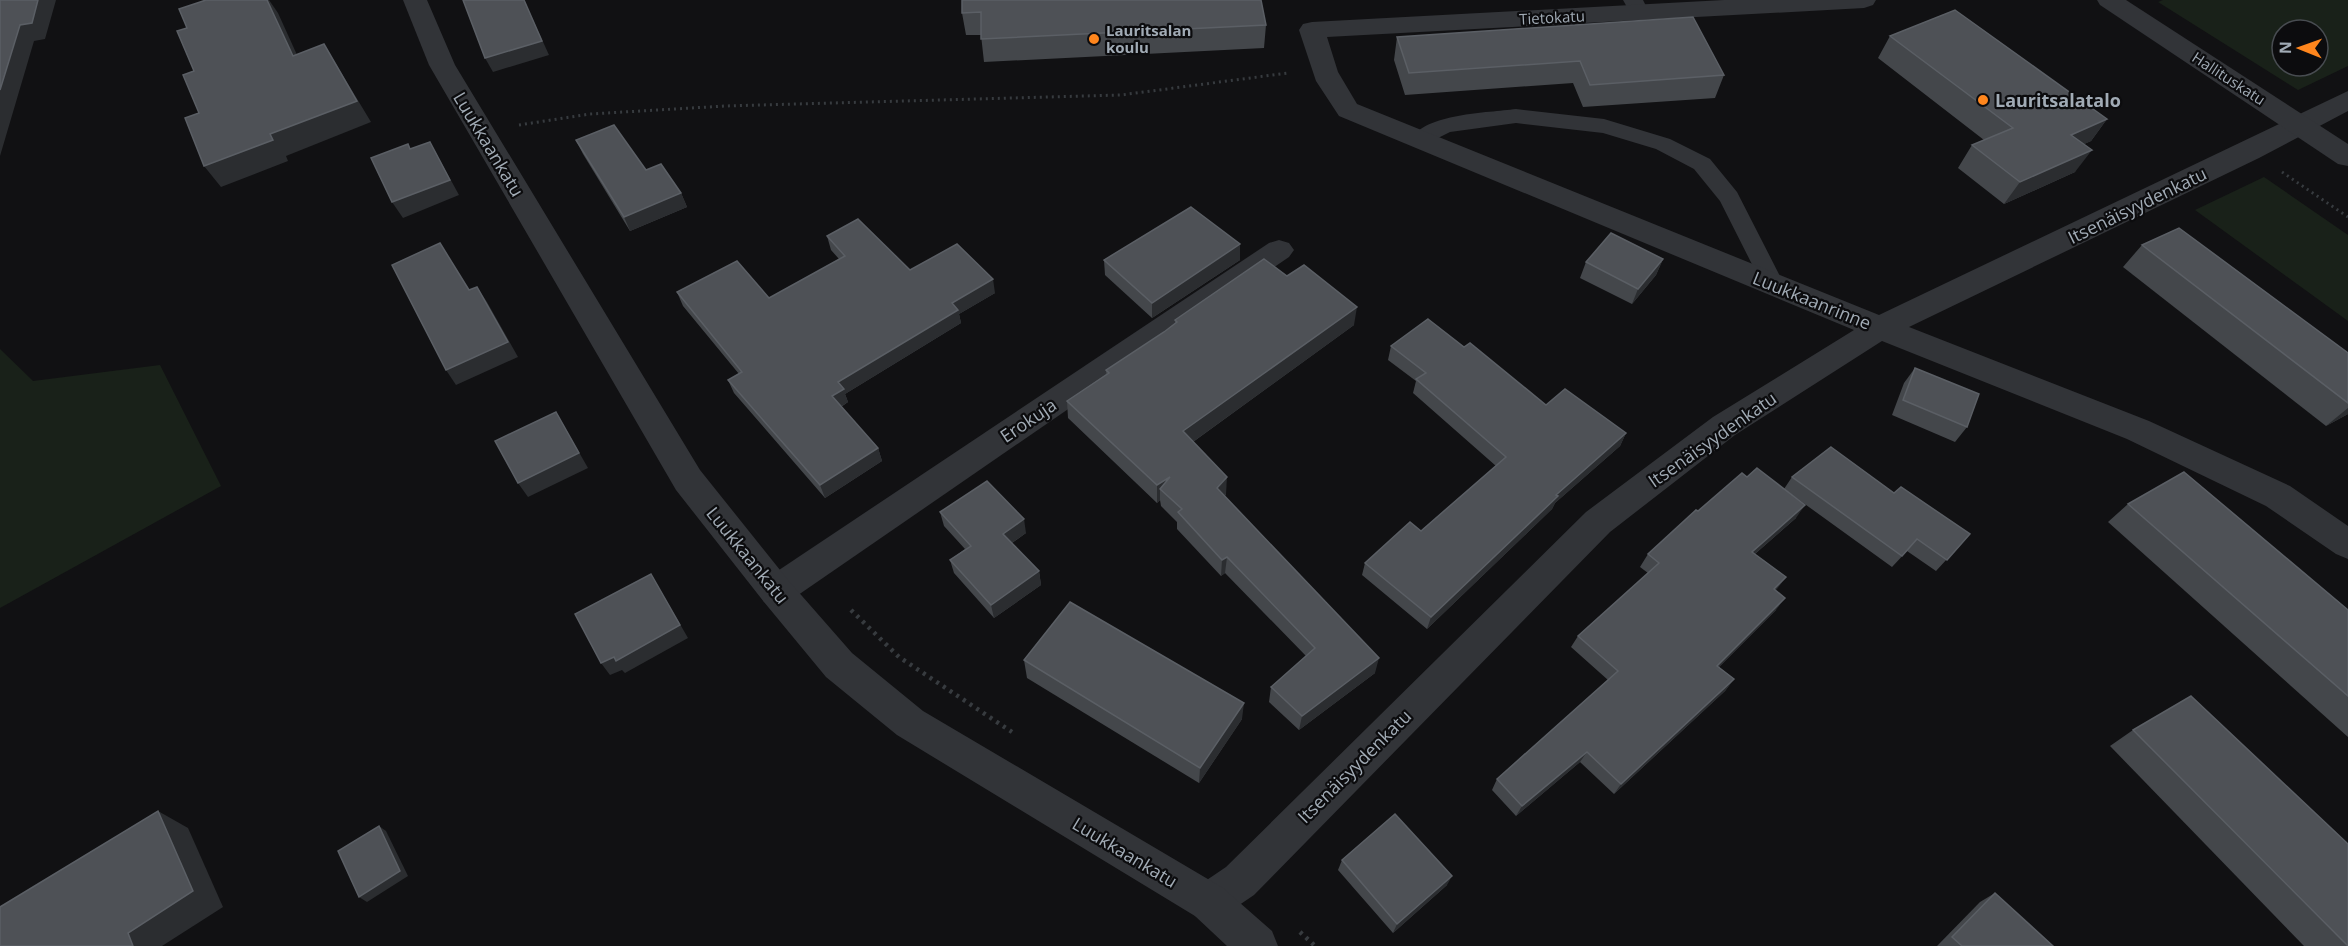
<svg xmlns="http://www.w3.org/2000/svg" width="2348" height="946" font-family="'Open Sans',sans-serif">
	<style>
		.green { fill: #192119; fill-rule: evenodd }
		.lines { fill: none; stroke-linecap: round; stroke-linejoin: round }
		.path-far1 { stroke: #373b3f; stroke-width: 3; stroke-dasharray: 2 4; stroke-linecap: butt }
		.path { stroke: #373b3f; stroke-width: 4.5; stroke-dasharray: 3 5; stroke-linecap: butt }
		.service { fill: #323438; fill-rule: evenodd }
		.minor { fill: #323438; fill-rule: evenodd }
		.tertiary { fill: #323438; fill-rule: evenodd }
		.wall { fill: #44474b }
		.shaded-wall { fill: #2b2d30 }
		.building { fill: #4e5156; stroke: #5b5f65; stroke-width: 1.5 }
		.poi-dot { fill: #ff861d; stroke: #0c0c0e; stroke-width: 2 }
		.labels { text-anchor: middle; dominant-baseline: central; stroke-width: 4.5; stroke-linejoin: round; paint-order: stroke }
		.far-street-label { font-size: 15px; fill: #a1abb5; stroke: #0c0c0e }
		.far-poi-label { font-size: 15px; font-weight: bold; fill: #a1abb5; stroke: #0c0c0e; text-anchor: start }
		.poi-label { font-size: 18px; font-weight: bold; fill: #a1abb5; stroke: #0c0c0e; text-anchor: start }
		.street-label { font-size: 18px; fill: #a1abb5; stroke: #0c0c0e }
	</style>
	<rect width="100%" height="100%" fill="#111113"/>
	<!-- green -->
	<g class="green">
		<path d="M2163,0H2348V66L2298,90L2158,2ZM2282,30H2318V66H2282Z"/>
		<path d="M2264,177L2348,235V321L2195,210Z"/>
		<path d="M0,349L33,381L160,365L221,486L0,608Z"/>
	</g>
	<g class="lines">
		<!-- path-far1 -->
		<g class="path-far1">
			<path d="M519,125L590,114L725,106L1121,95L1288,73"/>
			<path d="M2282,172L2348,217"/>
		</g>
		<!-- path -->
		<g class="path">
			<path d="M851,610L899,657L1012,732"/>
			<path d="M1300,932L1315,946"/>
		</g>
		<!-- service -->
		<g class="service">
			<path d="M1623,0H1643L1649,12L1646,16H1632Z"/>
			<path d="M1516,109L1604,119L1670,139L1710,159L1737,192L1784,284L1781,290L1773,292L1765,290L1720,201L1694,169L1656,149L1603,133L1516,123L1450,132L1420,147L1413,145L1410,140C1426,113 1487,113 1516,109Z"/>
		</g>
		<!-- minor -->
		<g class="minor">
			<path d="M1724,0H1876L1873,5L1864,8L1327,37L1338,72L1357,104L1879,315L2348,91V111L2259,158L1909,327L2149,421L2290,486L2348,526V559L2336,554L2266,506L2127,439L1882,341L1735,435L1610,532L1254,895L1223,916L1209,922L1195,916L1189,902L1195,888L1226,867L1586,512L1713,417L1854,330L1339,116L1316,81L1299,30L1303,24L1312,22Z"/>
			<path d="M1279,240L1289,243L1294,250L1289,257L788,602L776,606L764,602L758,591L764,580L1269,243Z"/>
		</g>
		<!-- tertiary -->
		<g class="tertiary">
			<path d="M403,0H427L455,65L700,470L788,580L852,653L923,711L1223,888L1272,931L1278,946H1227L1195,916L897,735L826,677L764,602L676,490L429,65Z"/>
			<path d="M2097,0H2126L2348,144V166L2338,164L2100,5Z"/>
		</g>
	</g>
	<!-- wall -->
	<g class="wall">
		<path d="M962,0L1266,25L1264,48L984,62L981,35H966L962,13Z"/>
		<path d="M1890,36L2107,119L2091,141L2084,144L2075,172L2004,204L1958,168L1972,145L1984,140L1878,58Z"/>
		<path d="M1397,37L1724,75L1715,98L1583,107L1573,83L1405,95L1394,60Z"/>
		<path d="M576,140L681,193L687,207L630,231L583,154Z"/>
		<path d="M827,236L910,270L995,293L959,314L961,323L845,394L848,402L841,407L878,448L882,461L825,498L734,393L728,380L739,374L683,306L677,292L769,298L839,259L831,250Z"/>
		<path d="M2142,245L2348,353V414L2326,426L2123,267Z"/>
		<path d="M1663,259L1656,275L1632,304L1580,278L1586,262Z"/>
		<path d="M1104,260H1240L1152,318L1105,275Z"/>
		<path d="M1175,320L1354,325L1193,442L1226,494L1225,496L1375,673L1299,730L1269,702L1271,687L1306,656L1225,573L1221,576L1177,529V522L1161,506L1160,500L1157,503L1068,418L1067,401L1106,374V370L1164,332L1175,323Z"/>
		<path d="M1391,346L1464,347L1546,405L1626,433L1620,446L1555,503L1552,509L1427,629L1362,575L1365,563L1421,531L1496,466L1413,393L1416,381L1388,360Z"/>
		<path d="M1915,368L1967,427L1955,442L1892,415L1904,383Z"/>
		<path d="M1792,477L1894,493L1970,534L1936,571L1907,551L1892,567L1784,489Z"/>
		<path d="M2128,504L2348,610V737L2108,522Z"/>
		<path d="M1698,511L1796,518L1755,554L1776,591V610L1719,667L1734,679L1725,691L1614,794L1580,762L1516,816L1492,790L1497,779L1608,680L1571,647L1578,636L1648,573L1640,567L1648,554Z"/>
		<path d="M940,512L1026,533L1012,543L1039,571L1041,585L994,618L954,573L950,560L965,549L944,526Z"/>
		<path d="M1024,660L1242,719L1199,783L1027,678Z"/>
		<path d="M2133,730L2348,946H2304L2110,746Z"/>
		<path d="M1342,860L1447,885L1393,933L1338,870Z"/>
		<path d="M1995,893L2053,946H1937L1980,902Z"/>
	</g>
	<!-- shaded-wall -->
	<g class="shaded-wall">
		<path d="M38,0H56L45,39L34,41L0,156V90L20,25Z"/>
		<path d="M267,0H269L278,13L307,77L293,56Z"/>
		<path d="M524,0L549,55L493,72L485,58Z"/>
		<path d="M324,44L371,122L286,156L288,161L221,187L204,166L270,134Z"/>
		<path d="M2107,119L2091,141L2056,157L2071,135Z"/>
		<path d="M430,142L459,195L403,218L392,202Z"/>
		<path d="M2092,150L2075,172L2004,204L2020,182Z"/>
		<path d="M681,193L687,207L630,231L624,217Z"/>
		<path d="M1240,244V260L1152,318V303Z"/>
		<path d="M1663,259L1656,275L1632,304L1638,289Z"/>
		<path d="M993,279L995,293L959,314L961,323L845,394L848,402L837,409L832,396L838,382L952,303Z"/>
		<path d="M477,287L487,302L518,357L456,385L446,370Z"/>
		<path d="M1357,307L1354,325L1183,449V431Z"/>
		<path d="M2348,408V414L2326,426Z"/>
		<path d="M556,412L588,468L528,497L518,483Z"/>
		<path d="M1626,433L1620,446L1555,503L1552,509L1427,629L1431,617L1556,495Z"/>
		<path d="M878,448L882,461L825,498L820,485Z"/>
		<path d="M1170,477L1160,489V500L1157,503V485Z"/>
		<path d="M1227,477L1226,494L1216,505L1217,488Z"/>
		<path d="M1805,505L1796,518L1743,564L1752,552Z"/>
		<path d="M1024,519L1026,533L1006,547L1003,534Z"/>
		<path d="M1227,557L1225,573L1221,576L1222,560Z"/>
		<path d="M1039,571L1041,585L994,618L991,605Z"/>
		<path d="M651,574L688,638L625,673L622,670L610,675L601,663Z"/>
		<path d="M1786,577L1777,589L1765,601L1774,589Z"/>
		<path d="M1785,598L1776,610L1709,677L1717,666Z"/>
		<path d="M1379,658L1375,673L1299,730L1302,716Z"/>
		<path d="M1734,679L1725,691L1614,794L1621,784Z"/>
		<path d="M1244,703L1242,719L1199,783L1200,768Z"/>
		<path d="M1587,752L1580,762L1516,816L1522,806Z"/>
		<path d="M158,811L188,828L223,907L162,946H133L128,933Z"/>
		<path d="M379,826L386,831L408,876L367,902L359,897Z"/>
		<path d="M1452,876L1447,885L1393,933L1397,924Z"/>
	</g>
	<!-- building -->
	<g class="building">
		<path d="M0,0H38L32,23L20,25L0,90Z"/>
		<path d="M206,0H267L293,56L324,44L357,101L270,134L273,140L204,166L185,118L199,113L183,75L194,71L177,31L187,28L179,9Z"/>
		<path d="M463,0H524L542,41L485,58Z"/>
		<path d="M962,0H1261L1266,25L981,39V12L962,13Z"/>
		<path d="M1955,10L2107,119L2071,135L2092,150L2020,182L1972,145L2013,128L1890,36Z"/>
		<path d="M1693,17L1724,75L1590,85L1580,61L1409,73L1397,37Z"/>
		<path d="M614,125L646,170L661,164L681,193L624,217L576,140Z"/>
		<path d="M430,142L450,180L392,202L371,158L408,144L410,149Z"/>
		<path d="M1191,207L1240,244L1152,303L1104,260Z"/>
		<path d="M858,219L910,270L957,244L993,279L952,303L958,310L838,382L844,389L832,396L878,448L820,485L728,380L742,372L677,292L737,261L769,298L845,256L827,236Z"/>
		<path d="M2179,228L2348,353V403L2142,245Z"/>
		<path d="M1611,233L1663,259L1638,289L1586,262Z"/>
		<path d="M440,243L469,290L477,287L508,342L446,370L392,265Z"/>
		<path d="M1264,259L1287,276L1304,265L1357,307L1183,431L1227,477L1217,488L1379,658L1302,716L1271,687L1315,648L1227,557L1222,560L1178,512L1182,509L1160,489L1170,477L1157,485L1067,401L1109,373L1106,370L1164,332L1177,322L1175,320Z"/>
		<path d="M1428,319L1464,347L1470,343L1546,405L1565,389L1626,433L1556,495L1558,496L1431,617L1365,563L1410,522L1421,531L1506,457L1416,379L1426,373L1391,346Z"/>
		<path d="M1915,368L1979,394L1967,427L1903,400Z"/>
		<path d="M556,412L579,453L518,483L495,441Z"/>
		<path d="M1831,447L1894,493L1901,487L1970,534L1947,560L1917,539L1902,556L1792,477Z"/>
		<path d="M1757,468L1805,505L1752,552L1786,577L1774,589L1785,598L1717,666L1734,679L1621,784L1587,752L1522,806L1497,779L1618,671L1578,636L1659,563L1648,554L1696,510L1698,511L1742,473L1747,477Z"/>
		<path d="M2184,472L2348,610V696L2128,504Z"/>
		<path d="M987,481L1024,519L1003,534L1039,571L991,605L950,560L971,546L940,512Z"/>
		<path d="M651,574L680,625L616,661L614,657L601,663L575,614Z"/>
		<path d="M1070,602L1244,703L1200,768L1024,660Z"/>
		<path d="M2191,696L2348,844V946L2133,730Z"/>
		<path d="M158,811L193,891L128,933L133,946H0V907Z"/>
		<path d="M1395,814L1452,876L1397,924L1342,860Z"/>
		<path d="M379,826L400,871L359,897L338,851Z"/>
		<path d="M1995,893L2053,946H1962L1952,937Z"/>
	</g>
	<!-- markers -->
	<g class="poi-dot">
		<circle cx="1094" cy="39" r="6"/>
		<circle cx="1983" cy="100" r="6"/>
	</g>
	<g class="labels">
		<!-- far-street labels -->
		<g class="far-street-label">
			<text transform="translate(1552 17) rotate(-3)">Tietokatu</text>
			<text transform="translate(2229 78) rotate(33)">Hallituskatu</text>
		</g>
		<!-- far-poi labels -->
		<g class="far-poi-label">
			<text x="1106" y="30">Lauritsalan<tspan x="1106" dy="17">koulu</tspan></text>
		</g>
		<!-- poi labels -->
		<g class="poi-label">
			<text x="1995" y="100">Lauritsalatalo</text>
		</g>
		<!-- street labels -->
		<g class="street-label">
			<text transform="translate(489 144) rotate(59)">Luukkaankatu</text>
			<text transform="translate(2137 205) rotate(-26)">Itsenäisyydenkatu</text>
			<text transform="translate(1812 300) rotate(22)">Luukkaanrinne</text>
			<text transform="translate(1028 420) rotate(-34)">Erokuja</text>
			<text transform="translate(1712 439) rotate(-35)">Itsenäisyydenkatu</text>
			<text transform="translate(748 555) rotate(51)">Luukkaankatu</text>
			<text transform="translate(1354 766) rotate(-45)">Itsenäisyydenkatu</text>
			<text transform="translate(1125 852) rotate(31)">Luukkaankatu</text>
		</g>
	</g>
	<!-- north arrow -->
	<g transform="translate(2300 48) rotate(271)"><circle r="28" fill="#0c0c0e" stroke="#484c51" stroke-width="1.5"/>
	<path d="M0-4.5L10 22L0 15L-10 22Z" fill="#ff861d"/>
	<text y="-9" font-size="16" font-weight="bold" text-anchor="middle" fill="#a1abb5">N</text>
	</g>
</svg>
